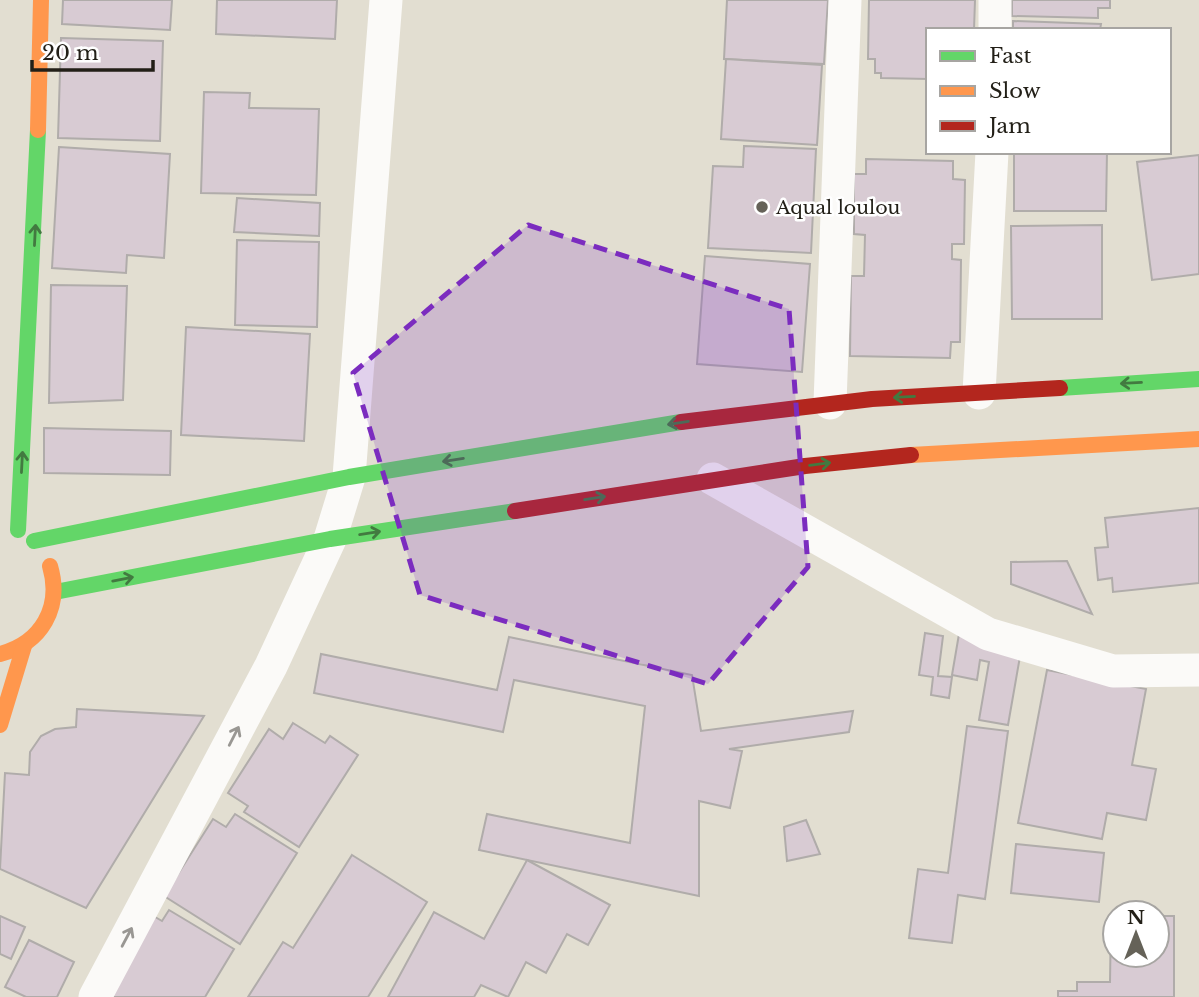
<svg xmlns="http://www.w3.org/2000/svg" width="1199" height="997" font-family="'Libre Baskerville',serif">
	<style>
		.building { fill: #d8cbd3; stroke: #b0acaa; stroke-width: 2 }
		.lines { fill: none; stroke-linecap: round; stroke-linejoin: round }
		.street { stroke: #fbfaf8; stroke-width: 33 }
		.fast { stroke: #63d668; stroke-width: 16 }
		.slow { stroke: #ff974d; stroke-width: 16 }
		.jam { stroke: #b3261e; stroke-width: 16 }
		.oneway { stroke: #427a40 }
		.oneway2 { stroke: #999793 }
		.marked { fill: #7b2cbf; fill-opacity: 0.2; stroke: #7b2cbf; stroke-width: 5; stroke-dasharray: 14 9; stroke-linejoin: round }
		.poi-dot { fill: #656258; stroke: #fff; stroke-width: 2.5 }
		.labels { text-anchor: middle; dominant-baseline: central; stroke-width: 5; stroke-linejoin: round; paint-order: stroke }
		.poi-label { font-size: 19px; fill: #221f17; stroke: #fff; text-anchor: start }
	</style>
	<rect width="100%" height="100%" fill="#e2ded1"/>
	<!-- building -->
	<g class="building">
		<path d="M63,0H172L170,30L62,24Z"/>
		<path d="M217,0H337L335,39L216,34Z"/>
		<path d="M727,0H828L824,64L724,59Z"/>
		<path d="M869,0H975L974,30H928V79L881,78V73H875V59H868Z"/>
		<path d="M1012,0H1110V8H1098V18L1012,16Z"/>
		<path d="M1013,21L1101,24L1100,30H1013Z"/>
		<path d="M61,38L163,41L160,141L58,138Z"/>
		<path d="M726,59L822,65L817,145L721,139Z"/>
		<path d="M204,92L250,93L249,108L319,109L316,195L201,193Z"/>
		<path d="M744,146L816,149L811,253L708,248L713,166L743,167Z"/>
		<path d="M59,147L170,154L164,258L127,255L126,273L52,268Z"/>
		<path d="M1014,152H1107L1106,211H1014Z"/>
		<path d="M1199,155V274L1152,280L1137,162Z"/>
		<path d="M866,159L953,161V179L965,180L964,244H952V259L961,260L960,342H951L950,358L850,356L851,276H864L865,235L854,234V174H866Z"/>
		<path d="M237,198L320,203L319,236L234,232Z"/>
		<path d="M1102,225V319H1012L1011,226Z"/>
		<path d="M237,240L319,242L317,327L235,325Z"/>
		<path d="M705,256L810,264L802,372L697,364Z"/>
		<path d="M51,285L127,286L123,400L49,403Z"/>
		<path d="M186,327L310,334L304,441L181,435Z"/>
		<path d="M44,428L171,431L170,475L44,473Z"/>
		<path d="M1199,508V583L1113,592L1112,578L1098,580L1095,548L1108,547L1105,518Z"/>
		<path d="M1067,561L1092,614L1011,584V562Z"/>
		<path d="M925,633L943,636L938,676L952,677L949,698L931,695L933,677L919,675Z"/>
		<path d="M959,634L1022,645L1008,725L979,720L989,662L980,660L977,680L952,675Z"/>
		<path d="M509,637L692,675L701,731L853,711L849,732L729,749L742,751L730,808L699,801V896L479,850L487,814L630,843L645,706L514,680L503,732L314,693L321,654L497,690Z"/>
		<path d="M1047,670L1146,689L1132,765L1156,769L1146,820L1107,813L1102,839L1018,823Z"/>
		<path d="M77,709L204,716L86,908L0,869L5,773L29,775L30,752L41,736L55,729L76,727Z"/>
		<path d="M293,723L325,743L330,736L358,755L299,847L244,812L248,806L228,793L269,729L283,739Z"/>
		<path d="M967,726L1008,731L985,899L958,895L952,943L909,938L918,869L948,873Z"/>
		<path d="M235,814L297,853L240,944L164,896L213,819L226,827Z"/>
		<path d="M806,820L820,854L787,861L784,827Z"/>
		<path d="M1016,844L1104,853L1099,902L1011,893Z"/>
		<path d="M352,855L427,902L368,997H248L283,942L293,948Z"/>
		<path d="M527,860L610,905L588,945L567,934L546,973L526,962L508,997L481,985L474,997H388L434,912L484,939Z"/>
		<path d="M169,910L234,949L205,997H100L150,914L162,921Z"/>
		<path d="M0,916L25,927L11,959L0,954Z"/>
		<path d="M1111,916H1115V955H1157V916H1174V997H1058V991H1077V982H1110Z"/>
		<path d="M29,940L74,962L57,997H26L5,987Z"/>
	</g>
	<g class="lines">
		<!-- street -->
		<g class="street">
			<path d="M995,30V0"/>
			<path d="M979,393L992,152"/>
			<path d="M830,403L845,0"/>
			<path d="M713,479L988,634L1113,671L1199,670"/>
			<path d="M95,997L271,666L330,539L349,477L386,0"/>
		</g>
		<!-- fast -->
		<g class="fast">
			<path d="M1060,388L1199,379"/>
			<path d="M18,530L38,130"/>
			<path d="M34,541L349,477L681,422"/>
			<path d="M55,592L330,539L515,511"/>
		</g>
		<!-- slow -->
		<g class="slow">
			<path d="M38,130L41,0"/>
			<path d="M911,455L1199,439"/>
			<path d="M0,654C42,643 62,607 50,566"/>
			<path d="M0,725L24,646"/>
		</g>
		<!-- jam -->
		<g class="jam">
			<path d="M681,422L872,399L1060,388"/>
			<path d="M515,511L805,466L911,455"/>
		</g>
	</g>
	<!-- one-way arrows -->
	<defs><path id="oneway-shaft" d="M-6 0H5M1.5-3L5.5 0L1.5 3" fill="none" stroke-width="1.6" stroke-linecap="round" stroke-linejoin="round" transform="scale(1.75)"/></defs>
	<g class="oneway">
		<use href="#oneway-shaft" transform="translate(35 235) rotate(-87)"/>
		<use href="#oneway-shaft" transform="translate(1131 383) rotate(177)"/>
		<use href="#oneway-shaft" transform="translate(904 397) rotate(177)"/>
		<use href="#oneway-shaft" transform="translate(678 423) rotate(171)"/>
		<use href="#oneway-shaft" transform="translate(453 460) rotate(171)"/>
		<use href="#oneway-shaft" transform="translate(22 462) rotate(-87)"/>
		<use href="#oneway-shaft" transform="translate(820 464) rotate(-7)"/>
		<use href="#oneway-shaft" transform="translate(595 498) rotate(-9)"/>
		<use href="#oneway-shaft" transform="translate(370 533) rotate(-9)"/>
		<use href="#oneway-shaft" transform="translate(123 579) rotate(-11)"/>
	</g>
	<g class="oneway2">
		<use href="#oneway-shaft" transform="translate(234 736) rotate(-63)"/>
		<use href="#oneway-shaft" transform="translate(127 937) rotate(-62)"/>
	</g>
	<!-- marked area -->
	<path class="marked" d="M528,225L789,309L808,567L708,684L420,595L353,373Z"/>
	<!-- markers -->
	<circle class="poi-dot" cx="762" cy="207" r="7"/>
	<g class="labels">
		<!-- poi labels -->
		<g class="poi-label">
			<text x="776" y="207">Aqual loulou</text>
		</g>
	</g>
	<!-- legend -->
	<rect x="926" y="28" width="245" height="126" fill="#ffffff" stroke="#a7a5a2" stroke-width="2"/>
	<rect x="940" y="51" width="35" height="10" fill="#63d668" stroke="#a7a5a2" stroke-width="2"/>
	<text x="989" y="63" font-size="21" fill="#221f17">Fast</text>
	<rect x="940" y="86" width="35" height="10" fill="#ff974d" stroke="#a7a5a2" stroke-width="2"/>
	<text x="989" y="98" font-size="21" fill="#221f17">Slow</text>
	<rect x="940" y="121" width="35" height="10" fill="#b3261e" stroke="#a7a5a2" stroke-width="2"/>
	<text x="989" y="133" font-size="21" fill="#221f17">Jam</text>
	<!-- north arrow -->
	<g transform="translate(1136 934)"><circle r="33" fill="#ffffff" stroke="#a7a5a2" stroke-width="2"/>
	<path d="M0-5L12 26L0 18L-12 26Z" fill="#656258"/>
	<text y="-10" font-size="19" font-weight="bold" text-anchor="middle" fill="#221f17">N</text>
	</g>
	<!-- scale -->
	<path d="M32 60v10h121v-10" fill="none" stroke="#221f17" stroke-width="3.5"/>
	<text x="42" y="60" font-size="21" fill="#221f17" stroke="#ffffff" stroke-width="5" paint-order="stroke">20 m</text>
</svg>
